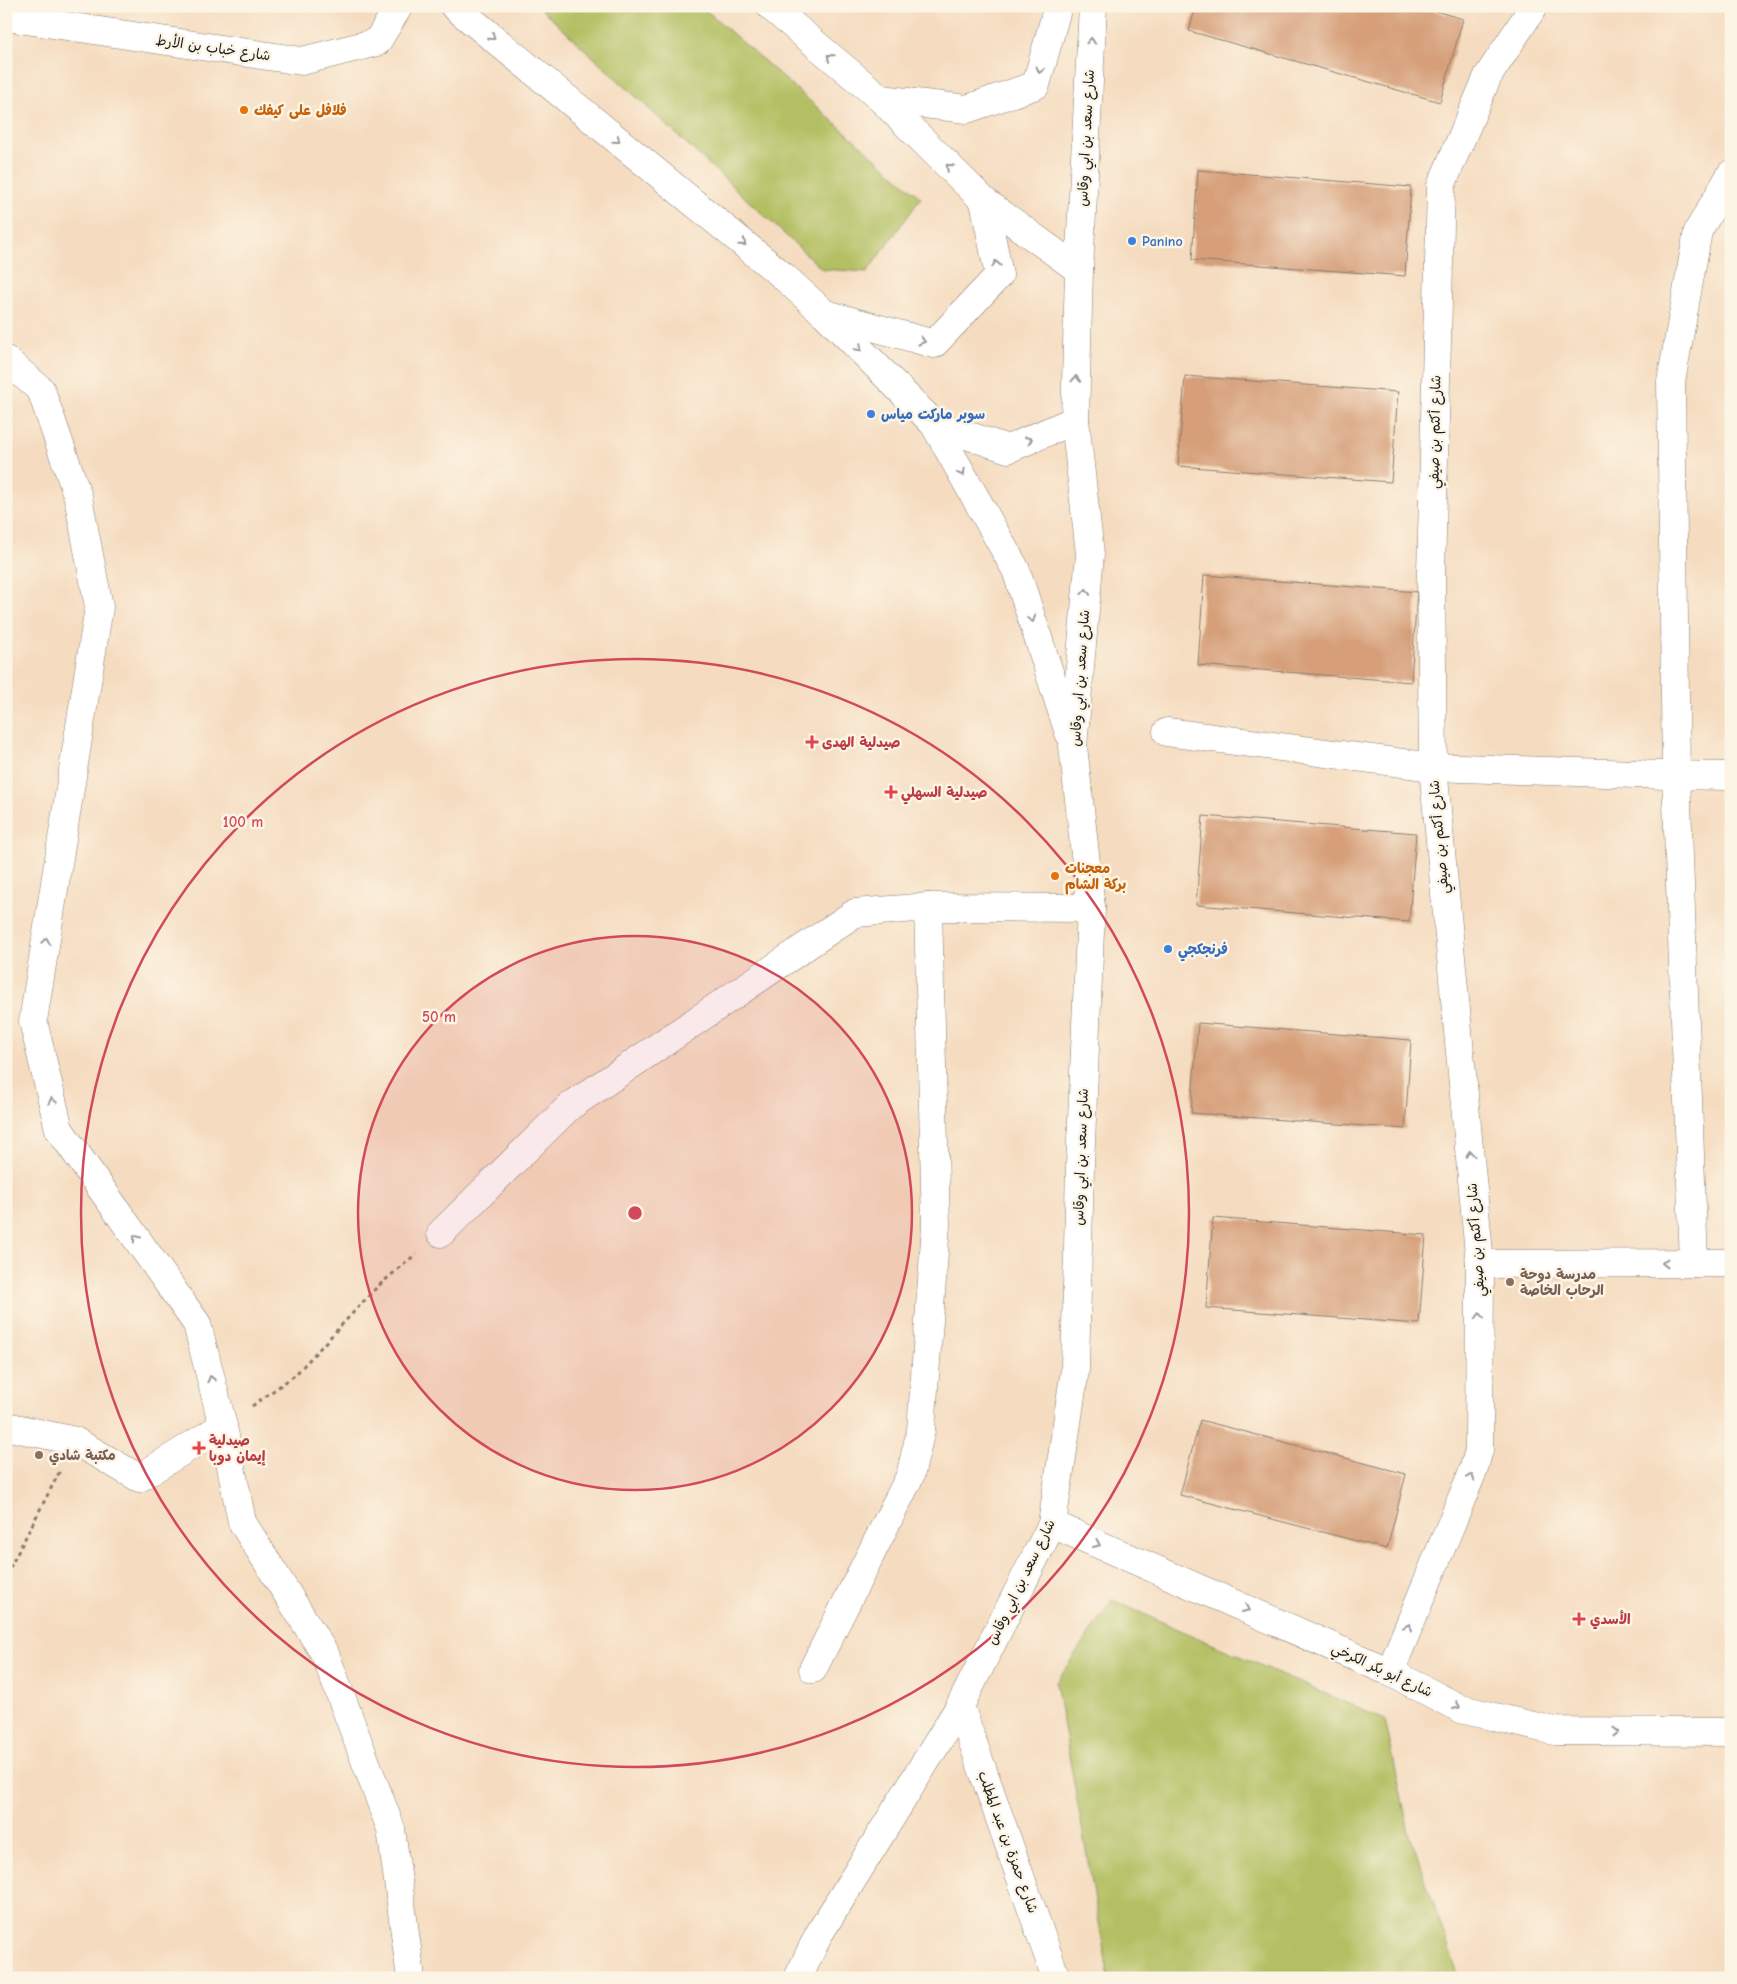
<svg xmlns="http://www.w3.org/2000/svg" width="1737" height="1984" font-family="'Comic Neue','Playpen Sans Arabic',sans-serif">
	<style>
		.green { fill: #b2bf62; stroke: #676e3f }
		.building { fill: #d69f79 }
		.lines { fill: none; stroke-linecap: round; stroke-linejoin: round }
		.minor-casing { stroke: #887c6e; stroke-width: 29 }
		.path { stroke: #887c6e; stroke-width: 3; stroke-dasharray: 4 4; stroke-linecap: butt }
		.minor { stroke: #fff; stroke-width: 28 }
		.oneway { stroke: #999 }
		.ring { fill: none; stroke: #d1495b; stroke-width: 2.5 }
		.food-dot { fill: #e8710a; stroke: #fcf5e5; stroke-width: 2 }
		.shop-dot { fill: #3f7fe0; stroke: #fcf5e5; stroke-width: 2 }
		.health-dot { fill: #e0444e; stroke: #fcf5e5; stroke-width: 2 }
		.education-dot { fill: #8d6e63; stroke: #fcf5e5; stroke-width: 2 }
		.labels { text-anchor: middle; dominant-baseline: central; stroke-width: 5; stroke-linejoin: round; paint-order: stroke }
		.street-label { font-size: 14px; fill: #1c1c1c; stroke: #fcf5e5 }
		.food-label { font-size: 14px; font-weight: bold; fill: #c56008; stroke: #fcf5e5; text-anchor: start }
		.shop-label { font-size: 14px; font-weight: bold; fill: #366cbe; stroke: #fcf5e5; text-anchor: start }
		.health-label { font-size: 14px; font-weight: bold; fill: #be3a42; stroke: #fcf5e5; text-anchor: start }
		.education-label { font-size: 14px; font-weight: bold; fill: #785e54; stroke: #fcf5e5; text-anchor: start }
		.centre { fill: #d1495b; stroke: #fcf5e5; stroke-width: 2.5 }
		.ring-label { font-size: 15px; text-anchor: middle; font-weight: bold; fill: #d1495b; stroke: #fcf5e5; stroke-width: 5; stroke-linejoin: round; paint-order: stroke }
	</style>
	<rect width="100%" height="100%" fill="#fcf5e5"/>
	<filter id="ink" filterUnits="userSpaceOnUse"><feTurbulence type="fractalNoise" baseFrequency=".02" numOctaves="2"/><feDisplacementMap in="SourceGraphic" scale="10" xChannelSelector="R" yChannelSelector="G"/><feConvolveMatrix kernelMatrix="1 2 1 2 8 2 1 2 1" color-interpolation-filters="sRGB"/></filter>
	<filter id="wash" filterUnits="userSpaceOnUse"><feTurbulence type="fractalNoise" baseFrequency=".0096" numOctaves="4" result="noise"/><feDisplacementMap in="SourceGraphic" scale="20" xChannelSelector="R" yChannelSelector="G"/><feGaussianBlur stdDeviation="1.12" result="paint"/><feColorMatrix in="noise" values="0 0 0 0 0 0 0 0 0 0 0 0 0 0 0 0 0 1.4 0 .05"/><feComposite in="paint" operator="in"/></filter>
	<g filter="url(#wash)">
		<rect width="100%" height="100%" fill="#f5dcc0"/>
		<!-- green -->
		<g class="green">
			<path d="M538,6H701L921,198L867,272L822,269Z"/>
			<path d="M1112,1600L1385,1720L1409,1832L1459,1978H1109L1056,1683Z"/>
		</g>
		<g id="blocks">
			<!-- building -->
			<g class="building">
				<path d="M1196,6H1418L1463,19L1440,102L1189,31Z"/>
				<path d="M1198,170L1411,187L1405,276L1192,260Z"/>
				<path d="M1185,376L1398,392L1391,482L1178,466Z"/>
				<path d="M1204,575L1417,592L1411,682L1198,665Z"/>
				<path d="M1203,816L1416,833L1409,922L1196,905Z"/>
				<path d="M1198,1023L1411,1040L1405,1129L1191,1113Z"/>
				<path d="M1213,1218L1426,1235L1419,1324L1206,1308Z"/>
				<path d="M1200,1420L1406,1474L1387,1549L1180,1495Z"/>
			</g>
		</g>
	</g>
	<g filter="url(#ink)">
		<use href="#blocks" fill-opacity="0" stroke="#887c6e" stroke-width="1"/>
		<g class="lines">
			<defs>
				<g id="minor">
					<path d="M454,6L783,276L825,314L934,424L1016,570L1069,733"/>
					<path d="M770,6L881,99L984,201L1079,270"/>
					<path d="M6,17L302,61L377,42L399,6"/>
					<path d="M881,99L967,109L1036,85L1058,6"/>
					<path d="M826,314L934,344L999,275L984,201"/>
					<path d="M6,360L41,390L78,497L99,607L33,1021L59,1129L197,1324L223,1426L242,1522L325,1654L391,1829L411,1978"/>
					<path d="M934,424L1008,449L1075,420"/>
					<path d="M1167,732L1433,767L1665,775L1731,776"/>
					<path d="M441,1233L569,1107L855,913L928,907L1091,908"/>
					<path d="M1694,1263L1676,775L1671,382L1698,231L1731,174"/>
					<path d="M1480,1264L1731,1263"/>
					<path d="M6,1426L75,1441L139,1478L223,1426"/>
					<path d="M1052,1524L1390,1672L1461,1709L1555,1731L1731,1732"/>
					<path d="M813,1669L910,1476L921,1430L936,1225L928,907"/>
					<path d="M1390,1672L1473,1471L1479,1450L1480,1264L1433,767L1431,573L1441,186L1488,76L1534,6"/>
					<path d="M960,1706L1056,1978"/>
					<path d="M798,1978L819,1934L960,1706L1052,1524L1075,1369L1080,1166L1091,908L1073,746L1090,554L1075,420L1079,270L1093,6"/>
				</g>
			</defs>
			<!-- minor casing -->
			<use href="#minor" class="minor-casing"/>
			<!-- path -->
			<g class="path">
				<path d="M252,1406L295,1375L377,1287L416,1254"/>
				<path d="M6,1575L60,1471"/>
			</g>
			<!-- minor -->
			<use href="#minor" class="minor"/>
		</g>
		<!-- one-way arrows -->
		<defs><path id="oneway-chevron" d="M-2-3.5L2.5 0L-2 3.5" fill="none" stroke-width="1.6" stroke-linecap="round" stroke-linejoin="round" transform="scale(1.25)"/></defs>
		<g class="oneway">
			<use href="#oneway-chevron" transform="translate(492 37) rotate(39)"/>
			<use href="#oneway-chevron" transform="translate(1091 41) rotate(-87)"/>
			<use href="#oneway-chevron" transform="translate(830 57) rotate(-140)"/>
			<use href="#oneway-chevron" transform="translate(1040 70) rotate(105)"/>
			<use href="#oneway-chevron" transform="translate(617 140) rotate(39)"/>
			<use href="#oneway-chevron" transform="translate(949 167) rotate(-136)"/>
			<use href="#oneway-chevron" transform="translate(743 243) rotate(39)"/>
			<use href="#oneway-chevron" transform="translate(996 264) rotate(-101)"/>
			<use href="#oneway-chevron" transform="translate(922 341) rotate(16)"/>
			<use href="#oneway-chevron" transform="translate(859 348) rotate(45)"/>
			<use href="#oneway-chevron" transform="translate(1076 379) rotate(-88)"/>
			<use href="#oneway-chevron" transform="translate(1029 440) rotate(-24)"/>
			<use href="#oneway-chevron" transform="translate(962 473) rotate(61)"/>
			<use href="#oneway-chevron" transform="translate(1086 592) rotate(-85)"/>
			<use href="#oneway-chevron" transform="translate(1032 619) rotate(72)"/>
			<use href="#oneway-chevron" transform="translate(46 941) rotate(-81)"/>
			<use href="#oneway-chevron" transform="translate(52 1101) rotate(-103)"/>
			<use href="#oneway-chevron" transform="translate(1470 1154) rotate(-95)"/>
			<use href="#oneway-chevron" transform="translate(136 1238) rotate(-125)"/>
			<use href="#oneway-chevron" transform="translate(1665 1263) rotate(180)"/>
			<use href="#oneway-chevron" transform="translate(1480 1316) rotate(-90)"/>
			<use href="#oneway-chevron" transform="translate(211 1379) rotate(-104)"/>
			<use href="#oneway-chevron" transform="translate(1471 1477) rotate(-68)"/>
			<use href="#oneway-chevron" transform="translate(1097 1544) rotate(24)"/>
			<use href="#oneway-chevron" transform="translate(1246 1609) rotate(24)"/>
			<use href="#oneway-chevron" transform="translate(1408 1627) rotate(-67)"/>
			<use href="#oneway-chevron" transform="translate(1457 1706) rotate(24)"/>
			<use href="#oneway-chevron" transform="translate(1616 1732)"/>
		</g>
	</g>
	<!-- distance rings -->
	<circle cx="635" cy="1213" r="277" fill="#d1495b" fill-opacity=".12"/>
	<g class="ring">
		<circle cx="635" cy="1213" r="277"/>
		<circle cx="635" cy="1213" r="554"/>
	</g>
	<!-- markers -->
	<g class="food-dot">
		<circle cx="244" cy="110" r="5"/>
		<circle cx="1055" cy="876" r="5"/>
	</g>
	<g class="shop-dot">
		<circle cx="1132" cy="241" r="5"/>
		<circle cx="871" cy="414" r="5"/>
		<circle cx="1168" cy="949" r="5"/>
	</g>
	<g class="health-dot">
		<path d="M809.5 734.5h5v5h5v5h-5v5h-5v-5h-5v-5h5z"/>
		<path d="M888.5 784.5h5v5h5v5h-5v5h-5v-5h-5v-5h5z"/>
		<path d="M196.5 1440.5h5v5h5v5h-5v5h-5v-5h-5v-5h5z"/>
		<path d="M1576.5 1611.5h5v5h5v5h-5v5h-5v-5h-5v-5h5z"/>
	</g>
	<g class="education-dot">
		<circle cx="1510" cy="1282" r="5"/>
		<circle cx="39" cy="1455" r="5"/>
	</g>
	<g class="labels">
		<!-- street labels -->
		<g class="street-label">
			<text transform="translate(213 48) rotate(8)">شارع خباب بن الأرط</text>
			<text transform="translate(1086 138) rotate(-87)">شارع سعد بن ابي وقاس</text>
			<text transform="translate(1435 432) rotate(-89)">شارع أكثم بن صيفي</text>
			<text transform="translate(1080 678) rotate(-86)">شارع سعد بن ابي وقاس</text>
			<text transform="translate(1439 837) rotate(-95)">شارع أكثم بن صيفي</text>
			<text transform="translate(1081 1157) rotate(-88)">شارع سعد بن ابي وقاس</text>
			<text transform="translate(1476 1240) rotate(-94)">شارع أكثم بن صيفي</text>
			<text transform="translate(1021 1582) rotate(-64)">شارع سعد بن ابي وقاس</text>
			<text transform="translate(1382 1670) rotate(25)">شارع أبو بكر الكرخي</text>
			<text transform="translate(1008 1842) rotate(70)">شارع حمزة بن عبد المطلب</text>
		</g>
		<!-- food labels -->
		<g class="food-label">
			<text x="254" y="110">فلافل على كيفك</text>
			<text x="1065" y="868">معجنات<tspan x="1065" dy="16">بركة الشام</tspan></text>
		</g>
		<!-- shop labels -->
		<g class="shop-label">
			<text x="1142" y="241">Panino</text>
			<text x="881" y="414">سوبر ماركت مياس</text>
			<text x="1178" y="949">فرنجكجي</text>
		</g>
		<!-- health labels -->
		<g class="health-label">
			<text x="822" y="742">صيدلية الهدى</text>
			<text x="901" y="792">صيدلية السهلي</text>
			<text x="209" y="1440">صيدلية<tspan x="209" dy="16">إيمان دوبا</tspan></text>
			<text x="1590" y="1619">الأسدي</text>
		</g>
		<!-- education labels -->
		<g class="education-label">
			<text x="1520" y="1274">مدرسة دوحة<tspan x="1520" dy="16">الرحاب الخاصة</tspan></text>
			<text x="49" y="1455">مكتبة شادي</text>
		</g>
	</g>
	<circle cx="635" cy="1213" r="8" class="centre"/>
	<g class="ring-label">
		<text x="243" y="827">100 m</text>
		<text x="439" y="1022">50 m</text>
	</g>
	<!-- margin -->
	<rect width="1737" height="1984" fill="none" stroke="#fcf5e5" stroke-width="25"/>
</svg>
